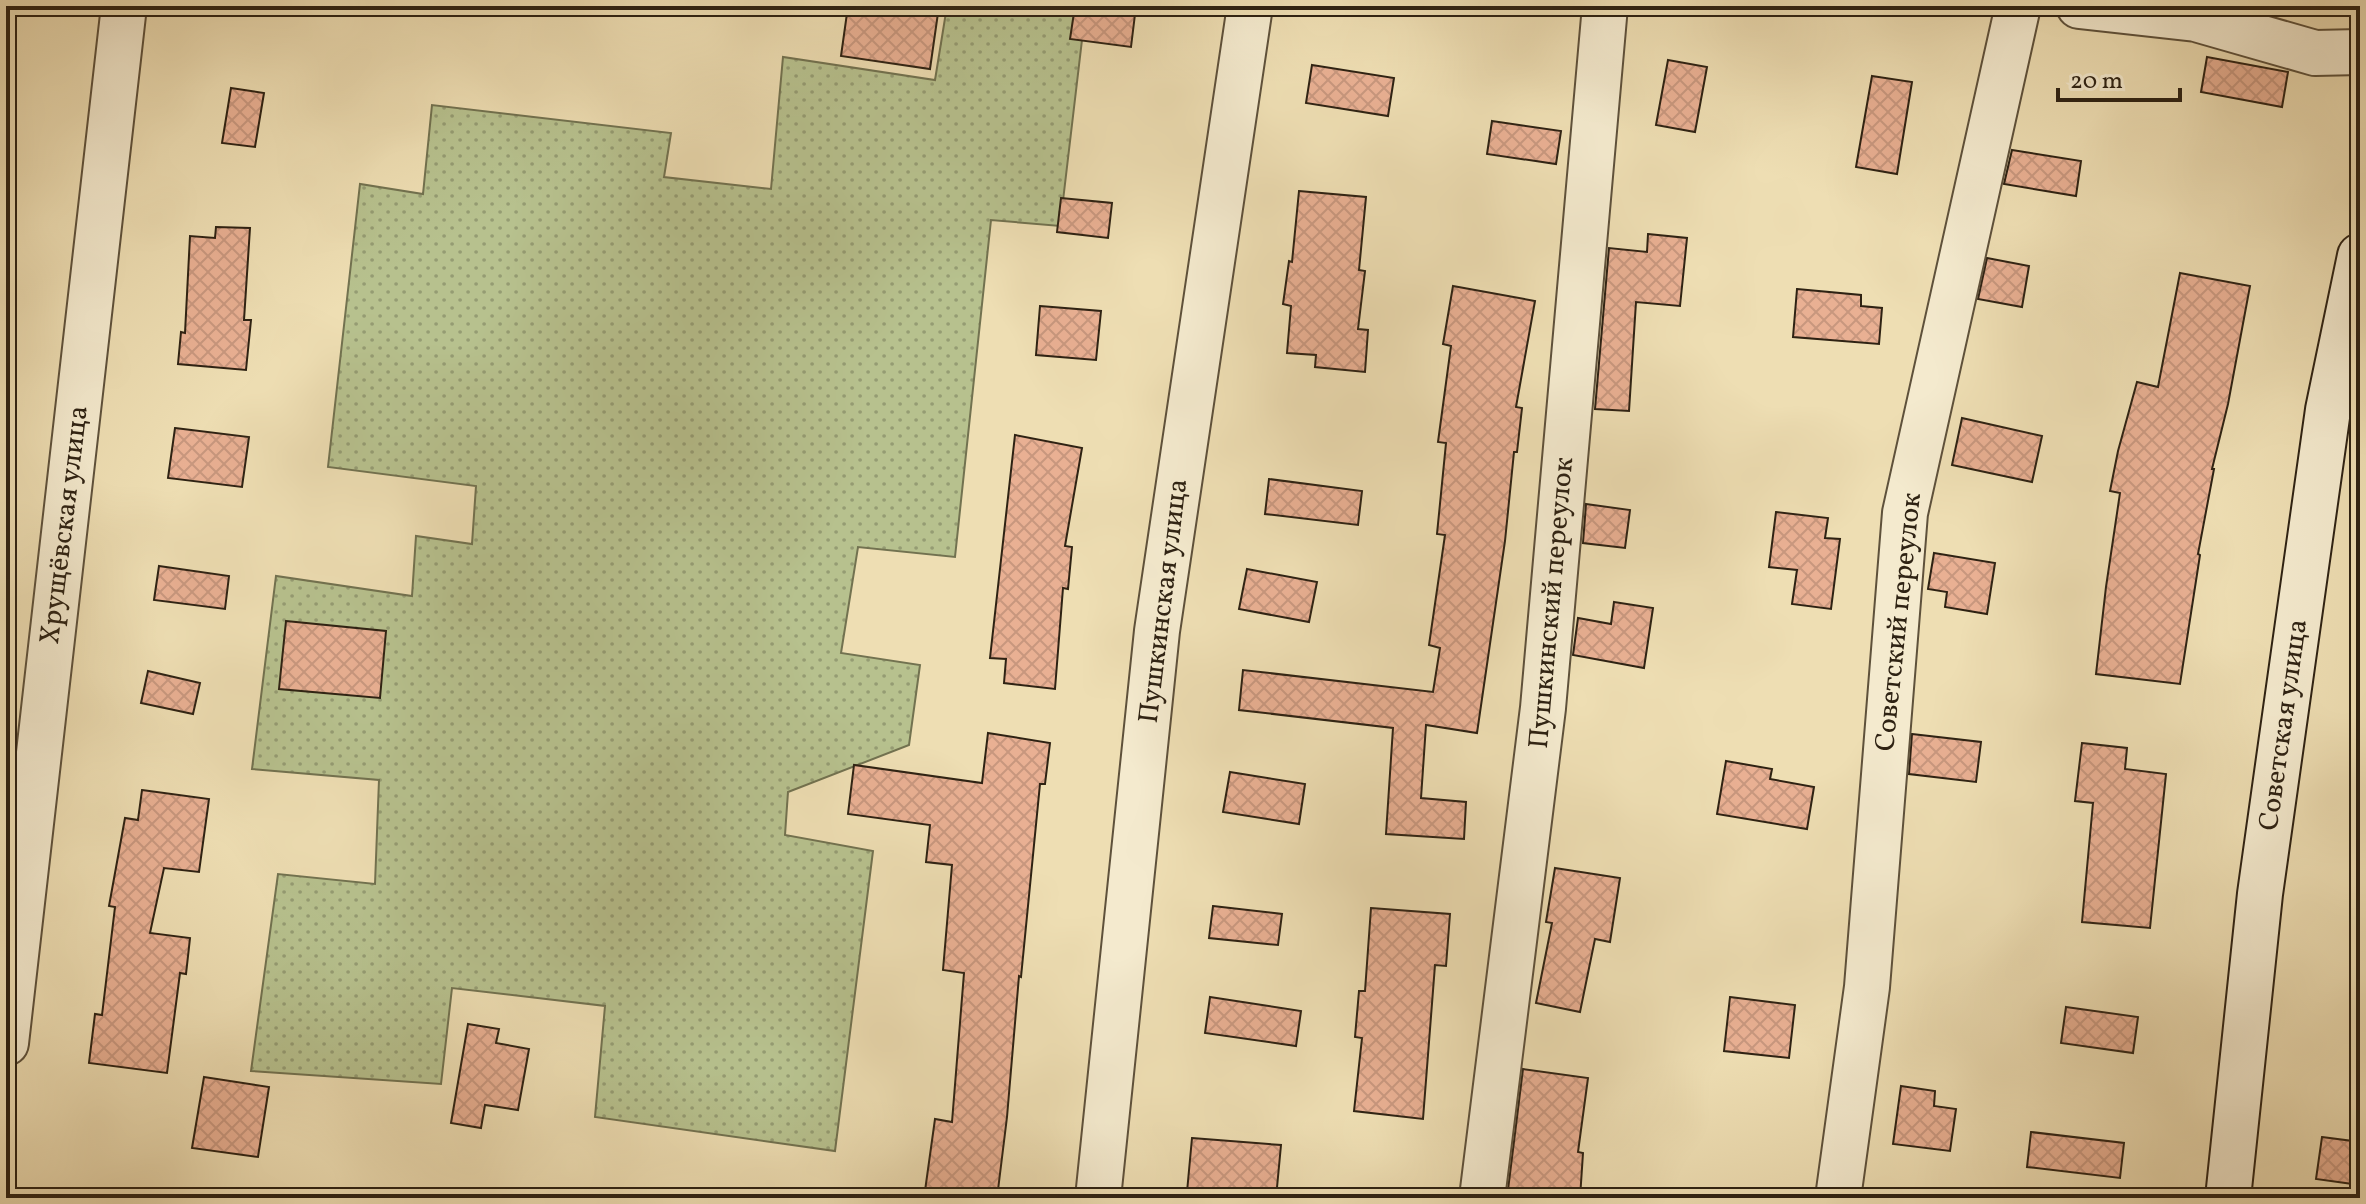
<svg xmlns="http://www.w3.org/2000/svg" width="2366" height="1204" font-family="Vollkorn,serif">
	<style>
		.park { fill: url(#park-dots); stroke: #727250; stroke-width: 2 }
		.building { fill: url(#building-cross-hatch); stroke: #2e2213; stroke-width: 2 }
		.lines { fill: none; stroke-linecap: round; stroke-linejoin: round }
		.street-casing { stroke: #5e513b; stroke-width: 48 }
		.secondary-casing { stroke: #2e2213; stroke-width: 48 }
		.street { stroke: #f4eace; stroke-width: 44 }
		.secondary { stroke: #f4eace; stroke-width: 44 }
		.labels { text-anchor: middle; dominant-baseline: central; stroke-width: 6; stroke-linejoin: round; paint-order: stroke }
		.street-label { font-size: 28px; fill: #2e2213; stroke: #f4eace }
	</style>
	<defs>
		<pattern id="park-dots" width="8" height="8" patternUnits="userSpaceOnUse" patternTransform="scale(2)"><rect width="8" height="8" fill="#b7c18e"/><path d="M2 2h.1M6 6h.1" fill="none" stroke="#959c73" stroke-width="1.8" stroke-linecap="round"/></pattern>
		<pattern id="building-cross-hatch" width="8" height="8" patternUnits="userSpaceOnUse" patternTransform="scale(2)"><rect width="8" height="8" fill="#e9b093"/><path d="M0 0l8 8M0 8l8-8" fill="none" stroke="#c8977e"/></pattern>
	</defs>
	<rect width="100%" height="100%" fill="#eedeb3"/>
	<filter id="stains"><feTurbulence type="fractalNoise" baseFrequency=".0025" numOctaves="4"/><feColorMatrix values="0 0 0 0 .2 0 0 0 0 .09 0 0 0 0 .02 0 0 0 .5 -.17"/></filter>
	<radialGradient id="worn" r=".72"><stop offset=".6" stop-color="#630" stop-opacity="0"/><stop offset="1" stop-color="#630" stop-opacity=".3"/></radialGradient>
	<!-- park -->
	<path class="park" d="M947,6H1086L1060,226L991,220L955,557L858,547L841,653L920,665L909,745L788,792L785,835L873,851L835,1151L595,1117L605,1006L452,988L441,1084L251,1071L278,874L375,884L379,780L252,769L276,576L412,596L416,536L472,544L476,486L328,467L360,184L423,194L432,105L671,133L664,177L771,189L783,57L935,80Z"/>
	<!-- building -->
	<g class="building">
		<path d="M848,6H939L930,69L841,56Z"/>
		<path d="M1075,6H1136L1131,47L1070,39Z"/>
		<path d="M2207,57L2288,72L2282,107L2201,92Z"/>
		<path d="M1668,60L1707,67L1695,132L1656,125Z"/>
		<path d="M1312,65L1394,78L1388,116L1306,103Z"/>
		<path d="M1872,76L1912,82L1897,174L1856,167Z"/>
		<path d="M231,88L264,93L255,147L222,143Z"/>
		<path d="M1492,121L1561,131L1556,164L1487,154Z"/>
		<path d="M2012,150L2081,161L2076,196L2004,184Z"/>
		<path d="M1299,191L1366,197L1359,270L1365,271L1358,329L1368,330L1365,372L1315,367L1316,355L1287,353L1291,306L1283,304L1289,261L1292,262Z"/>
		<path d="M1061,198L1112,203L1108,238L1057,232Z"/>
		<path d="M216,227L250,228L244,320H251L246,370L178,364L181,332L185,333L190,236L215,238Z"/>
		<path d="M1648,234L1687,238L1680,306L1636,302L1629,411L1595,409L1609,248L1647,252Z"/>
		<path d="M1987,258L2029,266L2022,307L1978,299Z"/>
		<path d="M2180,273L2250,286L2228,404L2212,469H2214L2198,554L2200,555L2180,684L2096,674L2106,587L2120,493L2110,491L2118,451L2137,382L2158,387Z"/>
		<path d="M1453,286L1535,301L1516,407L1522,408L1517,452H1514L1505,541L1477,733L1426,725L1421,798L1466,802L1464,839L1386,834L1393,728L1239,710L1243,670L1433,692L1440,648L1429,645L1445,535L1437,534L1446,443L1438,442L1451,346L1443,344Z"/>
		<path d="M1797,289L1861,295V306L1882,308L1879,344L1793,337Z"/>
		<path d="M1040,306L1101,311L1096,360L1036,355Z"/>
		<path d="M1962,418L2042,436L2032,482L1952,465Z"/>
		<path d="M175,428L249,437L242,487L168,478Z"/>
		<path d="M1015,435L1082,448L1065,546L1072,547L1068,589L1063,588L1055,689L1004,683L1006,659L990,658Z"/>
		<path d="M1269,479L1362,491L1358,525L1265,514Z"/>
		<path d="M1586,504L1630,510L1625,548L1583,543Z"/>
		<path d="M1776,512L1828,518L1825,538L1840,539L1831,609L1792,604L1797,570L1769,567Z"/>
		<path d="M1934,553L1995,563L1987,614L1945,607L1947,592L1928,589Z"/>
		<path d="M159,566L229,576L225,609L154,600Z"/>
		<path d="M1247,569L1317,582L1309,622L1239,609Z"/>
		<path d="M1614,602L1653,608L1644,668L1573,655L1578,618L1611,624Z"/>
		<path d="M286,621L386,631L380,698L279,689Z"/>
		<path d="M148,671L200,683L193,714L141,703Z"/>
		<path d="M988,733L1050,743L1045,784H1040L1021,977L1019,976L1007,1117L997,1198H924L935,1119L952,1122L964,973L943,970L952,865L926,862L930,825L848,814L854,765L982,783Z"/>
		<path d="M1912,734L1981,742L1976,782L1909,774Z"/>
		<path d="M2082,743L2127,748L2125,769L2166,774L2150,928L2082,922L2093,803L2075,801Z"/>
		<path d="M1726,761L1772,769L1770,779L1814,787L1807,829L1717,814Z"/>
		<path d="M1230,772L1305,784L1299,824L1223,812Z"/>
		<path d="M142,790L209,799L199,872L164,868L150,933L190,938L186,974L180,973L167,1073L89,1063L95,1014L102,1015L115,907L109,906L125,818L138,820Z"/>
		<path d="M1555,868L1620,878L1610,942L1595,939L1580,1012L1536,1003L1552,923L1546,922Z"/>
		<path d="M1213,906L1282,914L1278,945L1209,938Z"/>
		<path d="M1371,908L1450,914L1446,966L1435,965L1423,1119L1354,1111L1362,1038L1355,1037L1359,991H1365Z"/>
		<path d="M1210,997L1301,1011L1296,1046L1205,1033Z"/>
		<path d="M1730,997L1795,1005L1789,1058L1724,1051Z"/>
		<path d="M2066,1007L2138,1017L2133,1053L2061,1043Z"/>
		<path d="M468,1024L499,1029L496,1043L529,1049L518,1110L485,1105L481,1128L451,1123Z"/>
		<path d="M1523,1069L1588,1078L1578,1152L1583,1153L1580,1198H1507Z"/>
		<path d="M204,1077L269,1087L258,1157L192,1148Z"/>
		<path d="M1901,1086L1935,1091L1934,1106L1956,1109L1950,1151L1893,1144Z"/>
		<path d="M2031,1132L2124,1143L2120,1178L2027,1167Z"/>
		<path d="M2322,1137L2360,1142V1185L2316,1179Z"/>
		<path d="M1192,1138L1281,1145L1276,1198L1187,1192Z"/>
	</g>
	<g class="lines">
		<defs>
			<g id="street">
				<path d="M2079,6L2196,19L2315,53L2360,52"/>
				<path d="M6,1043L124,6"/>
				<path d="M1098,1198L1157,631L1250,6"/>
				<path d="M1482,1198L1543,708L1605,6"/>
				<path d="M1838,1198L1867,987L1905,513L2018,6"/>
			</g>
			<path id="secondary" d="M2228,1198L2260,894L2328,410L2360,256"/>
		</defs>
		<!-- street casing -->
		<use href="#street" class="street-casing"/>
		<!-- secondary casing -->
		<use href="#secondary" class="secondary-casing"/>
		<!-- street -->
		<use href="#street" class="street"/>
		<!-- secondary -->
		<use href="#secondary" class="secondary"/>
	</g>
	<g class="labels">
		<!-- street labels -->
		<g class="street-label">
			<text transform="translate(65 525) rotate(-83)">Хрущёвская улица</text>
			<text transform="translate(1164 601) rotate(-83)">Пушкинская улица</text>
			<text transform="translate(1552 603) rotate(-85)">Пушкинский переулок</text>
			<text transform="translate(1899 622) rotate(-84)">Советский переулок</text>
			<text transform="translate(2284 725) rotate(-82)">Советская улица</text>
		</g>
	</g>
	<!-- margin -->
	<rect width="2366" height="1204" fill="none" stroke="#eedeb3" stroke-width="32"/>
	<rect x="8" y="8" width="2350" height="1188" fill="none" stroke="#2e2213" stroke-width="4"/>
	<rect x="16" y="16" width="2334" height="1172" fill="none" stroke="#2e2213" stroke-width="2"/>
	<!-- scale -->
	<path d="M2058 88v12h122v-12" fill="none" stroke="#2e2213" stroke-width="4"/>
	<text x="2070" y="88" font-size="24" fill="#2e2213" stroke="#f4eace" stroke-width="6" paint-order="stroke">20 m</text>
	<rect width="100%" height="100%" filter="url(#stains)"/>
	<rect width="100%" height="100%" fill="url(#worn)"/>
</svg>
